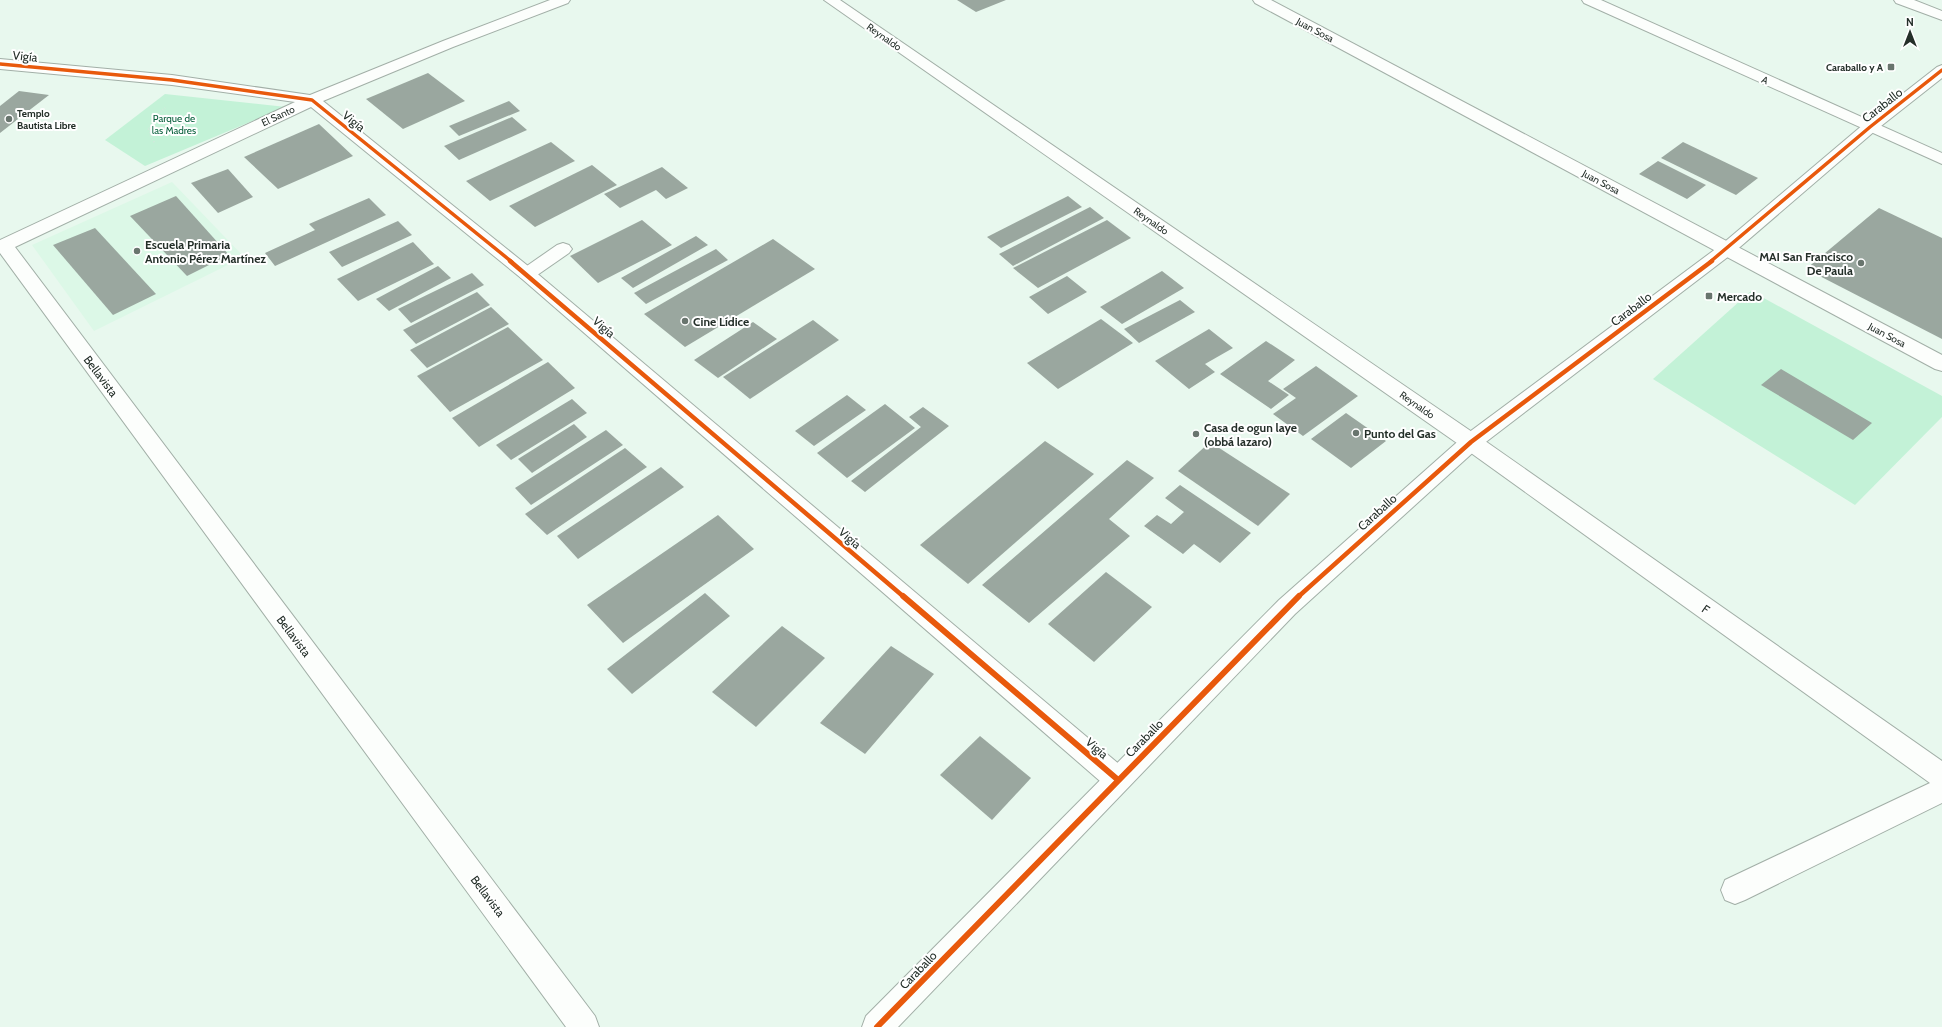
<svg xmlns="http://www.w3.org/2000/svg" width="1942" height="1027" font-family="Cabin,sans-serif">
	<style>
		.built { fill: #dcf8e7 }
		.green { fill: #c3f2d7 }
		.building { fill: #9aa79f }
		.lines { fill: none; stroke-linecap: round; stroke-linejoin: round }
		.service-casing { stroke: #a2afa7; stroke-width: 2 }
		.minor-casing { stroke: #a2afa7; stroke-width: 2 }
		.tertiary-casing { stroke: #a2afa7; stroke-width: 2 }
		.path { stroke: #dde2df; stroke-width: 2; stroke-dasharray: 0.5 2; stroke-linecap: butt }
		.service { fill: #fcfefc; fill-rule: evenodd }
		.minor { fill: #fcfefc; fill-rule: evenodd }
		.tertiary { fill: #fcfefc; fill-rule: evenodd }
		.cycleway-far2-casing { stroke: #fff; stroke-width: 5.5 }
		.cycleway-far1-casing { stroke: #fff; stroke-width: 7 }
		.cycleway-casing { stroke: #fff; stroke-width: 8 }
		.cycleway-far2 { stroke: #e8590c; stroke-width: 3.5 }
		.cycleway-far1 { stroke: #e8590c; stroke-width: 4.5 }
		.cycleway { stroke: #e8590c; stroke-width: 6 }
		.poi-dot { fill: #69756e; stroke: #fff; stroke-width: 1.5 }
		.labels { text-anchor: middle; dominant-baseline: central; stroke-width: 4; stroke-linejoin: round; paint-order: stroke }
		.far-street-label { font-size: 10px; fill: #242f29; stroke: #fff }
		.far-poi-label { font-size: 10px; font-weight: bold; fill: #242f29; stroke: #fff; text-anchor: end }
		.far-park-label { font-size: 10px; fill: #075f3b; stroke: #fff }
		.street-label { font-size: 12px; fill: #242f29; stroke: #fff }
		.poi-label { font-size: 12px; font-weight: bold; fill: #242f29; stroke: #fff; text-anchor: start }
	</style>
	<rect width="100%" height="100%" fill="#e8f8ee"/>
	<!-- built -->
	<path class="built" d="M172,182L244,257L94,331L32,245Z"/>
	<!-- green -->
	<g class="green">
		<path d="M165,94L286,107L145,166L105,140Z"/>
		<path d="M1751,291L1942,396V417L1855,505L1653,379Z"/>
	</g>
	<!-- building -->
	<g class="building">
		<path d="M957,0H1006L976,12Z"/>
		<path d="M428,73L465,101L403,129L366,99Z"/>
		<path d="M19,91L49,95L0,133V106Z"/>
		<path d="M509,101L520,111L459,136L449,126Z"/>
		<path d="M512,117L527,130L459,160L444,146Z"/>
		<path d="M319,124L353,156L278,189L244,157Z"/>
		<path d="M551,142L575,161L490,201L466,181Z"/>
		<path d="M1683,142L1758,178L1736,195L1661,158Z"/>
		<path d="M1658,161L1706,185L1687,199L1639,174Z"/>
		<path d="M592,165L617,185L535,227L509,206Z"/>
		<path d="M662,167L688,188L666,199L656,190L620,208L604,194Z"/>
		<path d="M228,169L253,197L218,213L191,183Z"/>
		<path d="M176,196L229,255L187,276L130,216Z"/>
		<path d="M1068,196L1082,207L1001,248L987,237Z"/>
		<path d="M369,198L386,215L275,266L265,253L315,230L309,224Z"/>
		<path d="M1090,207L1104,218L1013,266L999,254Z"/>
		<path d="M1879,208L1942,238V339L1806,269Z"/>
		<path d="M642,220L672,245L598,283L570,256Z"/>
		<path d="M1107,220L1131,238L1038,288L1013,268Z"/>
		<path d="M398,221L412,235L342,267L329,252Z"/>
		<path d="M95,228L156,294L113,315L53,245Z"/>
		<path d="M696,236L708,245L633,288L621,278Z"/>
		<path d="M773,239L815,269L685,347L644,314Z"/>
		<path d="M413,242L434,264L358,301L337,279Z"/>
		<path d="M716,249L728,260L646,304L634,293Z"/>
		<path d="M438,266L451,278L389,311L376,299Z"/>
		<path d="M1162,271L1184,288L1122,324L1100,307Z"/>
		<path d="M472,273L484,285L411,323L398,309Z"/>
		<path d="M1067,276L1087,292L1048,314L1029,297Z"/>
		<path d="M477,292L490,305L416,344L403,330Z"/>
		<path d="M1180,300L1195,312L1139,343L1124,329Z"/>
		<path d="M491,307L509,324L427,368L410,350Z"/>
		<path d="M1101,319L1133,343L1058,389L1027,363Z"/>
		<path d="M813,320L839,340L750,399L723,377Z"/>
		<path d="M753,322L777,339L718,378L694,360Z"/>
		<path d="M508,327L543,360L450,412L417,376Z"/>
		<path d="M1209,329L1233,348L1205,364L1215,372L1189,389L1155,361Z"/>
		<path d="M1266,341L1295,360L1268,381L1289,395L1271,409L1220,374Z"/>
		<path d="M548,362L575,388L479,447L452,418Z"/>
		<path d="M1316,366L1358,396L1303,436L1273,414L1296,398L1283,389Z"/>
		<path d="M1781,369L1872,423L1853,440L1761,385Z"/>
		<path d="M847,395L866,410L814,446L795,431Z"/>
		<path d="M572,399L587,413L511,460L496,445Z"/>
		<path d="M885,404L915,428L847,478L817,453Z"/>
		<path d="M923,407L949,426L865,492L851,481L921,427L909,417Z"/>
		<path d="M1346,413L1386,441L1351,468L1311,439Z"/>
		<path d="M574,424L587,437L532,473L518,459Z"/>
		<path d="M606,430L623,445L531,505L515,488Z"/>
		<path d="M1045,441L1094,474L968,584L920,545Z"/>
		<path d="M1210,442L1290,494L1258,526L1178,471Z"/>
		<path d="M625,448L647,467L547,535L525,514Z"/>
		<path d="M1127,460L1154,478L1109,519L1130,536L1029,623L982,585Z"/>
		<path d="M661,467L684,487L578,559L557,536Z"/>
		<path d="M1180,485L1251,533L1220,563L1194,544L1183,554L1144,526L1157,515L1171,524L1184,512L1165,498Z"/>
		<path d="M718,515L754,549L623,643L587,605Z"/>
		<path d="M1106,572L1152,607L1094,662L1048,624Z"/>
		<path d="M705,593L730,616L632,694L607,669Z"/>
		<path d="M782,626L825,658L756,727L712,692Z"/>
		<path d="M891,646L934,674L865,754L820,723Z"/>
		<path d="M980,736L1031,778L992,820L940,775Z"/>
	</g>
	<g class="lines">
		<defs>
			<path id="service" d="M563,243L569,245L572,249L569,253L533,278L527,280L521,278L518,274L521,270L557,245Z"/>
			<g id="minor">
				<path d="M550,0H570L568,3L453,47L323,101L533,270L1126,770L1130,779L1126,788L1117,791L1108,788L521,278L311,107L15,247L595,1016L599,1027H566L0,253V240L295,102L172,85L0,69V59L172,75L310,95L443,41Z"/>
				<path d="M824,0H840L1478,436L1942,761V803L1745,900L1735,904L1725,900L1721,890L1725,880L1930,783L1464,448Z"/>
				<path d="M1253,0H1271L1942,355V371L1935,369L1255,3Z"/>
				<path d="M1582,0H1601L1942,153V164L1584,3Z"/>
				<path d="M1894,0H1914L1942,11V20L1896,3Z"/>
			</g>
			<path id="tertiary" d="M1942,65V78L1876,130L1733,253L1478,448L1295,614L898,1027H862L866,1016L1279,600L1464,436L1721,245L1864,124L1937,67Z"/>
		</defs>
		<!-- service casing -->
		<use href="#service" class="service-casing"/>
		<!-- minor casing -->
		<use href="#minor" class="minor-casing"/>
		<!-- tertiary casing -->
		<use href="#tertiary" class="tertiary-casing"/>
		<!-- path -->
		<g class="path">
			<path d="M148,129L196,121"/>
			<path d="M154,142C144,128 154,117 165,108"/>
		</g>
		<!-- service -->
		<use href="#service" class="service"/>
		<!-- minor -->
		<use href="#minor" class="minor"/>
		<!-- tertiary -->
		<use href="#tertiary" class="tertiary"/>
		<defs>
			<g id="cycleway-far2">
				<path d="M0,64L172,80L312,100L512,262"/>
				<path d="M1710,262L1870,127L1942,70"/>
			</g>
			<g id="cycleway-far1">
				<path d="M510,261L904,597"/>
				<path d="M1298,597L1471,442L1712,261"/>
			</g>
			<g id="cycleway">
				<path d="M903,596L1117,779"/>
				<path d="M877,1027L1299,596"/>
			</g>
		</defs>
		<!-- cycleway-far2 casing -->
		<use href="#cycleway-far2" class="cycleway-far2-casing"/>
		<!-- cycleway-far1 casing -->
		<use href="#cycleway-far1" class="cycleway-far1-casing"/>
		<!-- cycleway casing -->
		<use href="#cycleway" class="cycleway-casing"/>
		<!-- cycleway-far2 -->
		<use href="#cycleway-far2" class="cycleway-far2"/>
		<!-- cycleway-far1 -->
		<use href="#cycleway-far1" class="cycleway-far1"/>
		<!-- cycleway -->
		<use href="#cycleway" class="cycleway"/>
	</g>
	<!-- markers -->
	<g class="poi-dot">
		<rect x="1887" y="63" width="8" height="8" rx="2"/>
		<circle cx="9" cy="119" r="4"/>
		<circle cx="137" cy="251" r="4"/>
		<circle cx="1861" cy="263" r="4"/>
		<rect x="1705" y="292" width="8" height="8" rx="2"/>
		<circle cx="685" cy="321" r="4"/>
		<circle cx="1356" cy="433" r="4"/>
		<circle cx="1196" cy="434" r="4"/>
	</g>
	<g class="labels">
		<!-- far-street labels -->
		<g class="far-street-label">
			<text transform="translate(1315 30) rotate(28)">Juan Sosa</text>
			<text transform="translate(884 37) rotate(35)">Reynaldo</text>
			<text transform="translate(1765 80) rotate(24)">A</text>
			<text transform="translate(278 116) rotate(-25)">El Santo</text>
			<text transform="translate(1601 182) rotate(28)">Juan Sosa</text>
			<text transform="translate(1151 221) rotate(35)">Reynaldo</text>
			<text transform="translate(1887 335) rotate(28)">Juan Sosa</text>
			<text transform="translate(1417 405) rotate(35)">Reynaldo</text>
		</g>
		<!-- far-poi labels -->
		<g class="far-poi-label">
			<text x="1883" y="67">Caraballo y A</text>
			<text x="17" y="113" text-anchor="start">Templo<tspan x="17" dy="12">Bautista Libre</tspan></text>
		</g>
		<!-- far-park labels -->
		<g class="far-park-label">
			<text x="174" y="118">Parque de<tspan x="174" dy="12">las Madres</tspan></text>
		</g>
		<!-- street labels -->
		<g class="street-label">
			<text transform="translate(25 56) rotate(6)">Vigía</text>
			<text transform="translate(1882 105) rotate(-38)">Caraballo</text>
			<text transform="translate(354 121) rotate(39)">Vigía</text>
			<text transform="translate(1631 309) rotate(-37)">Caraballo</text>
			<text transform="translate(604 327) rotate(41)">Vigía</text>
			<text transform="translate(101 376) rotate(53)">Bellavista</text>
			<text transform="translate(1377 512) rotate(-42)">Caraballo</text>
			<text transform="translate(850 538) rotate(41)">Vigía</text>
			<text transform="translate(1706 609) rotate(35)">F</text>
			<text transform="translate(294 636) rotate(53)">Bellavista</text>
			<text transform="translate(1144 738) rotate(-45)">Caraballo</text>
			<text transform="translate(1097 748) rotate(41)">Vigía</text>
			<text transform="translate(488 896) rotate(53)">Bellavista</text>
			<text transform="translate(918 970) rotate(-46)">Caraballo</text>
		</g>
		<!-- poi labels -->
		<g class="poi-label">
			<text x="145" y="244">Escuela Primaria<tspan x="145" dy="14">Antonio Pérez Martínez</tspan></text>
			<text x="1853" y="256" text-anchor="end">MAI San Francisco<tspan x="1853" dy="14">De Paula</tspan></text>
			<text x="1717" y="296">Mercado</text>
			<text x="693" y="321">Cine Lídice</text>
			<text x="1204" y="427">Casa de ogun laye<tspan x="1204" dy="14">(obbá lazaro)</tspan></text>
			<text x="1364" y="433">Punto del Gas</text>
		</g>
	</g>
	<!-- north arrow -->
	<g transform="translate(1910 32)" stroke="#ffffff" stroke-width="3" paint-order="stroke">
	<path d="M0-3L7 15L0 10L-7 15Z" fill="#242f29"/>
	<text y="-6" font-size="11" font-weight="bold" text-anchor="middle" fill="#242f29">N</text>
	</g>
</svg>
